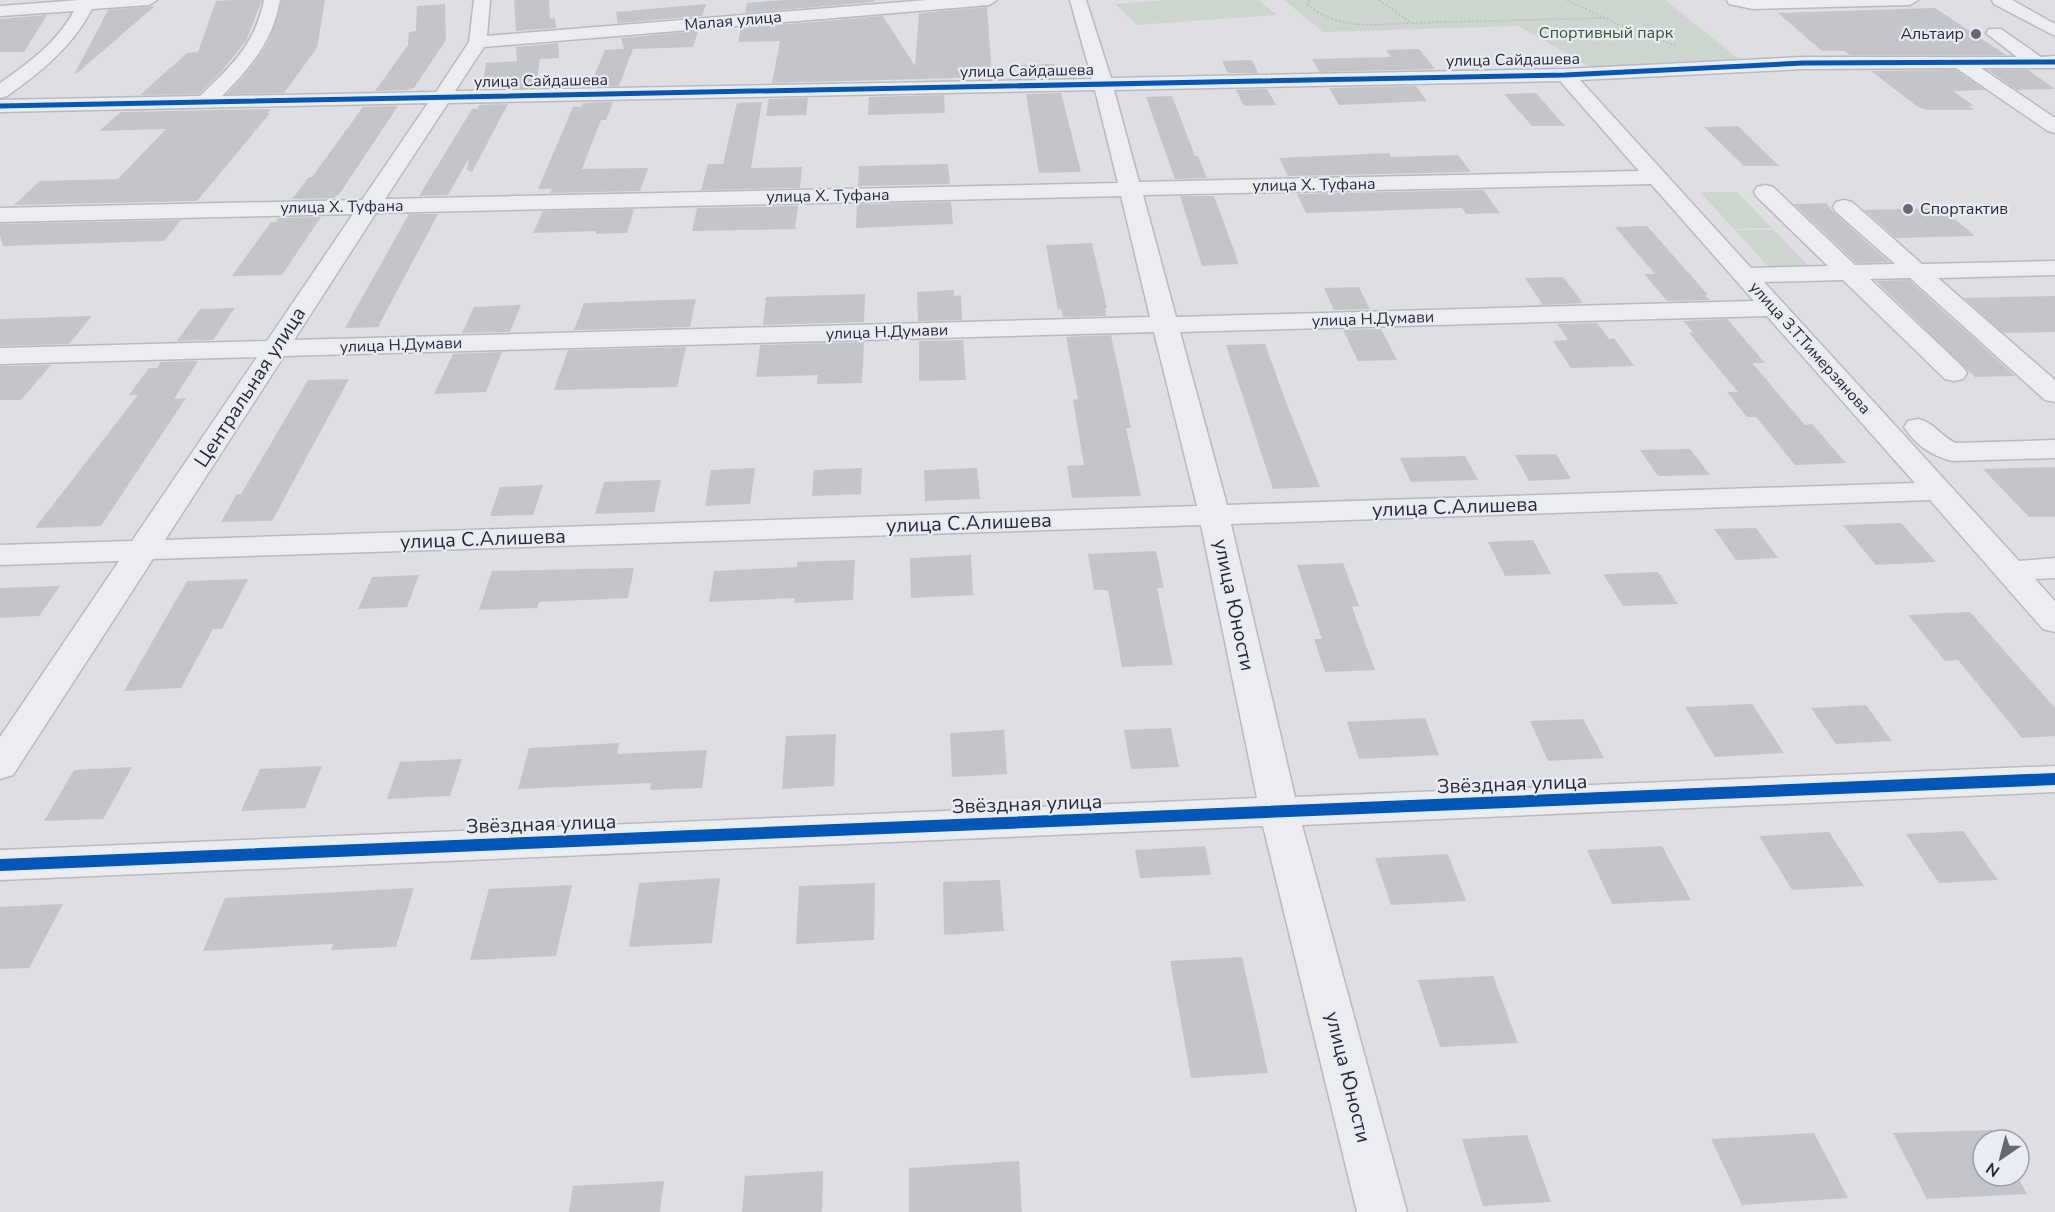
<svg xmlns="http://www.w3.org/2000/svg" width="2055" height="1212" font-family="'Nunito Sans',sans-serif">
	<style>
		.green { fill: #ccd6ce }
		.building { fill: #c4c5ca }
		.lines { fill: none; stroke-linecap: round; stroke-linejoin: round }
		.minor-casing { stroke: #b9babf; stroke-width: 3 }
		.path { stroke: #bfbfc4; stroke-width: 2; stroke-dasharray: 2 2; stroke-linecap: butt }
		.minor { fill: #ecedf0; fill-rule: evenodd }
		.cycleway-far2-casing { stroke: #eaecf4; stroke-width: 8 }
		.cycleway-far1-casing { stroke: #eaecf4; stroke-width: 13 }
		.cycleway-casing { stroke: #eaecf4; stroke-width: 16 }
		.cycleway-far2 { stroke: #0057b8; stroke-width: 5 }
		.cycleway-far1 { stroke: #0057b8; stroke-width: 9 }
		.cycleway { stroke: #0057b8; stroke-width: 12 }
		.poi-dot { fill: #666876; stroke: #eaecf4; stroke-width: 2 }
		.labels { text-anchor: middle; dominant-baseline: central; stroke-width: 4.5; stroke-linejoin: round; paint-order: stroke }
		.far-street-label { font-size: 16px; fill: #25293c; stroke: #eaecf4 }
		.far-park-label { font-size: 16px; fill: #325832; stroke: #eaecf4 }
		.far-poi-label { font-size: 16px; fill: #25293c; stroke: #eaecf4; text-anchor: end }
		.street-label { font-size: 20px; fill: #25293c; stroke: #eaecf4 }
	</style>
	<rect width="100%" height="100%" fill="#dedee3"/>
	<!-- green -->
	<g class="green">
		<path d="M1168,0H1259L1277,15L1137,25L1115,4Z"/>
		<path d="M1284,0H1665L1740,60L1590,67L1519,26L1323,32Z"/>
		<path d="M1700,192H1737L1772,228L1734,229Z"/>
		<path d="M1735,230H1774L1812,270L1772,271Z"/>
	</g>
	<!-- building -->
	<g class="building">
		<path d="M232,0H262L246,41L220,73L199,94L140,95L187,53L198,52L216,1Z"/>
		<path d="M282,0H325L317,48L284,93L227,94L253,65L268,42Z"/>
		<path d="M514,0H549L550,19L555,18L556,28L516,31Z"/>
		<path d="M785,0H873L875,2L745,13L747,3Z"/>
		<path d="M445,4L446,40L414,88L408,90L375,91L408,45L409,32L416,31L417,6Z"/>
		<path d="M706,4L702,16L618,23L616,12Z"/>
		<path d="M155,6L76,74L75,73L108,10Z"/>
		<path d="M987,7L992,77L772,83L780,41L738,42L741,28L883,16L915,66L919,13Z"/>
		<path d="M1935,8L2006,55H1850L1844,51H1822L1778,13Z"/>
		<path d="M47,15L24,52H0V19Z"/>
		<path d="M698,31L693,47L633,49L619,86H590L605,50L624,49L621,38Z"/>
		<path d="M558,43L559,58L540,59L536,87L519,88L518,85L517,88H482L486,63L517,61L516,47Z"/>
		<path d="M1419,49L1435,69L1320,72L1312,59L1391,57L1386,50Z"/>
		<path d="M1252,60L1258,73H1228L1222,61Z"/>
		<path d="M1054,64L1058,77L1023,78L1020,65Z"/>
		<path d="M1955,70L1985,90L1953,91L1974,106H1969L1974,110H1927L1918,107L1871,71Z"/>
		<path d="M1988,70H2028L2055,89L2017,90Z"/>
		<path d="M1416,86L1427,101L1339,105L1329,88Z"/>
		<path d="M1267,89L1276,105L1244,106L1236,90Z"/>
		<path d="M1061,93L1081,172L1039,173L1026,94Z"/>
		<path d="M1536,93L1565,126H1532L1504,94Z"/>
		<path d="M944,95L945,113L868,115L869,97Z"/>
		<path d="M1172,96L1195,156H1198L1207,178L1175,179L1146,97Z"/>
		<path d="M808,98L806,115L766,116L769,99Z"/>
		<path d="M613,102L606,120H601L582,169L648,168L640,191L550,193L552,189H538L573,107H581L583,103Z"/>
		<path d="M762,102L751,168L802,167L800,188L701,190L708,164H723L737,103Z"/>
		<path d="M508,104L472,172L467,170L469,158L448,195L419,196L472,109H478L479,105Z"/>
		<path d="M398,106L340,193L334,198L292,199L309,177H312L363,107Z"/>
		<path d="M271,109L267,113H270L197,201L14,205L40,181L118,179L166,129L99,131L121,112Z"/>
		<path d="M1738,126L1779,166H1744L1704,127Z"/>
		<path d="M1389,153L1391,157L1458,155L1471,172L1288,176L1279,158Z"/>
		<path d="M948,164L950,184L858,186L859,166Z"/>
		<path d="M1483,190L1500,213L1466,214L1462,208L1306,213L1297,194Z"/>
		<path d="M1180,196H1214L1239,264L1202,266Z"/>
		<path d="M951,202L953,224L856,228L857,204Z"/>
		<path d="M1826,203L1835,214L1889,262L1856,263L1794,204Z"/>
		<path d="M798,206L795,229L692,231L697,208Z"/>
		<path d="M1941,208L1975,236L1896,238L1864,210Z"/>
		<path d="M634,209L627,233L596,234V231L533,233L543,211Z"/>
		<path d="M409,214H438L378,327L345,328Z"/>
		<path d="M321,217L282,275L232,276L271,222H276L278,218Z"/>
		<path d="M181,220L164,241L3,246L0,235V224Z"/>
		<path d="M1647,226L1708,295H1705L1710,300L1667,301L1644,274H1655L1615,227Z"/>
		<path d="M1092,243L1107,308H1105L1106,316L1063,317L1061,309L1058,310L1046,245Z"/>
		<path d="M1563,277L1583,303L1543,305L1525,278Z"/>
		<path d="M1909,280L2015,376L1975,377L1876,281Z"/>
		<path d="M1359,287L1370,309L1334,310L1324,288Z"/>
		<path d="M954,290V296L961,295L962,320L918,321L917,292Z"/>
		<path d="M865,294L864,322L763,325L766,297Z"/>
		<path d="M2055,296V332L2004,333L1964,298Z"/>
		<path d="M696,299L690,327L574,330L584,303Z"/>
		<path d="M521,305L510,332L462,333L474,307Z"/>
		<path d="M235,308L213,340L177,341L200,309Z"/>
		<path d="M92,316L69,344L0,346V319Z"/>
		<path d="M1727,319L1765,363H1752L1805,425L1812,424L1846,463L1795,465L1756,417H1747L1727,392H1738L1689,333L1693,332L1683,321Z"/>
		<path d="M1597,323L1609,339L1614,338L1634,366L1571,368L1553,341L1568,340L1557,324Z"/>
		<path d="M1381,329L1397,360L1358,361L1343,330Z"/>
		<path d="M1111,335L1131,428H1126L1141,496L1072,498L1067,466L1084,465L1073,400L1078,399L1066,337Z"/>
		<path d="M963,340L966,380L919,381V341Z"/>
		<path d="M864,342L862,383L817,384L818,375L756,377L760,345Z"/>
		<path d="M1265,344L1287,405L1320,487L1273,489L1226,345Z"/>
		<path d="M686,347L677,387L554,390L568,350Z"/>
		<path d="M502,352L486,392L434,394L453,354Z"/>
		<path d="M198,361L174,399L186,398L101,526L35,528L138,395H129L149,368H157L161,362Z"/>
		<path d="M51,365L21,400H0V366Z"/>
		<path d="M349,379L272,521L221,522L237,494H241L308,380Z"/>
		<path d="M1690,449L1710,475L1658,476L1640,450Z"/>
		<path d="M1556,454L1571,479L1529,481L1515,455Z"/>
		<path d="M1465,456L1478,480L1411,482L1400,458Z"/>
		<path d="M2055,467V517H2029L1983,469Z"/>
		<path d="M755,468L750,504L705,506L711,470Z"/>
		<path d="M862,468L861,494L812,496L814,470Z"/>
		<path d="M977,468L980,499L925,501L924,470Z"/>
		<path d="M661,480L654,512L595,514L604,482Z"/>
		<path d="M543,485L533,515L490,516L500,487Z"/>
		<path d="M1901,523L1936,562L1876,565L1843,525Z"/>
		<path d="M1756,528L1778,558L1736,560L1714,529Z"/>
		<path d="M1533,540L1551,574L1505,576L1488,542Z"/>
		<path d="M1156,551L1164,588H1157L1173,665L1122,667L1108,590H1094L1088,554Z"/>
		<path d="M971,555L973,595L911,598L910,558Z"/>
		<path d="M855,560L853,600L794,603L795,598L709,602L714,571L797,567V562Z"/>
		<path d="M1343,563L1359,606L1352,607L1375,670L1325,672L1314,639H1322L1297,565Z"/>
		<path d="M634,568L628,598L539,602L537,608L479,610L492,571Z"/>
		<path d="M1658,572L1678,604L1623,606L1603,574Z"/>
		<path d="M419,575L407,607L358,609L372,577Z"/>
		<path d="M248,579L222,629H213L181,688L124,691L187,581Z"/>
		<path d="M60,586L39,616L0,618V588Z"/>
		<path d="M1970,612L2055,708V736L2022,738L1958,660L1945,661L1908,615Z"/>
		<path d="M1752,704L1784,753L1715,757L1685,707Z"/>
		<path d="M1866,705L1892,741L1836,744L1811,708Z"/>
		<path d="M1425,718L1439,755L1359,759L1347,722Z"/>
		<path d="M1583,719L1604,758L1548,761L1530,721Z"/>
		<path d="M1171,728L1179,767L1131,769L1124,730Z"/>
		<path d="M1004,730L1007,774L952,777L950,733Z"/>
		<path d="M836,734L834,786L782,789L786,736Z"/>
		<path d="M619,743L617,754L707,750L702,788L650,790L651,783L518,789L529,748Z"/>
		<path d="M462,759L450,796L387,799L400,762Z"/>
		<path d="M322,766L305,808L241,811L260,769Z"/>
		<path d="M132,767L103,819L44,821L74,770Z"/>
		<path d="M1963,831L1998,880L1939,883L1906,834Z"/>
		<path d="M1829,832L1864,886L1792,890L1759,836Z"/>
		<path d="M1205,846L1211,875L1140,878L1135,850Z"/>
		<path d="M1662,846L1691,900L1612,904L1587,850Z"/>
		<path d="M1448,854L1466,901L1391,905L1375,858Z"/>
		<path d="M720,878L712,943L629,947L639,883Z"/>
		<path d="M1000,880L1004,931L944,935L943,882Z"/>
		<path d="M875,883L874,940L796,944L799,886Z"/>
		<path d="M572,885L556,956L470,960L489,889Z"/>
		<path d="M414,888L396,947L331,950L333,944L203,951L225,898Z"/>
		<path d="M63,904L29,968L0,969V907Z"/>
		<path d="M1242,957L1268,1073L1191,1078L1170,961Z"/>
		<path d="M1493,976L1518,1043L1440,1047L1418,980Z"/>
		<path d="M1992,1130L1997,1140H1983V1176H2017L2027,1194L1927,1199L1893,1133Z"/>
		<path d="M1814,1133L1848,1198L1742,1205L1711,1139Z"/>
		<path d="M1527,1135L1551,1202L1483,1206L1462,1139Z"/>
		<path d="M1019,1161L1022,1212H909V1168Z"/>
		<path d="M823,1171L822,1212H742L745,1176Z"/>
		<path d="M664,1181L660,1212H569L573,1186Z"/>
	</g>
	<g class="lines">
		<defs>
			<g id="minor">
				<path d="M80,0H157L149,5L92,9C72,47 41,72 7,96L0,98V83C29,63 57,42 74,11L0,16V6Z"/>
				<path d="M264,0H280C273,41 251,67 222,96L436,92L469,42L474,0H490L487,36L927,0H997L989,5L484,47L455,91L1092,79L1070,0H1086L1111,78L1565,69L1803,57H2017L1986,33L1989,29H2001L2041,57L2055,56V68H1981L2055,118V133L2048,131L1956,68L1803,69L1580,80L1751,268L1828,266L1757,197L1754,192L1757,187L1765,185L1773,187L1855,265L1895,264L1836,212L1833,207L1836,202L1844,200L1852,202L1922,264L2055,261V275L1938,278L2055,380V402L2045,400L1910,278L1870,279L1963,367L1967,373L1963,379L1954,381L1945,379L1843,280L1764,282L2019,561L2055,558V578L2035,579L2055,601V632L2043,629L1930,500L1231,524L1295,797L2055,766V792L1302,825L1407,1212H1357L1263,826L0,880V850L1257,798L1201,525L153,559L13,775L0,779V737L119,561L0,565V545L132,541L257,357L0,364V348L267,341L353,214L0,222V208L362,200L428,103L0,112V100L200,96C231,66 255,45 264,0ZM1560,81L1639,171L1139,182L1114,90ZM1095,90L1118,183L385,199L448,103ZM1651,184L1754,301L1176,317L1143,195ZM1121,196L1150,317L294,340L376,213ZM1767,316L1915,483L1227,505L1180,332ZM1154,332L1197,506L165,540L284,356Z"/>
				<path d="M1727,0H1918L1910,5L1753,9L1729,4Z"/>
				<path d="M1992,0H2012L2055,24V36L1994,4Z"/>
				<path d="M1918,419C1934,422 1941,437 1956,443L2055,440V458L1952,461C1930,455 1916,445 1904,427L1908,421Z"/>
			</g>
		</defs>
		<!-- minor casing -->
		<use href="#minor" class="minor-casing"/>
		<!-- path -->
		<g class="path">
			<path d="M1309,0L1308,5C1337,30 1374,25 1410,23"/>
			<path d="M1379,0L1411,23L1604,18"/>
			<path d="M1567,0L1615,23L1676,46"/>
		</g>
		<!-- minor -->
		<use href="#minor" class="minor"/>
		<defs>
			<path id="cycleway-far2" d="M0,106L1565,75L1803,63L2055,62"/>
			<path id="cycleway-far1" d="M2052,779H2055"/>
			<path id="cycleway" d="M0,865L2055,779"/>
		</defs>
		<!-- cycleway-far2 casing -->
		<use href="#cycleway-far2" class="cycleway-far2-casing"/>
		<!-- cycleway-far1 casing -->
		<use href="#cycleway-far1" class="cycleway-far1-casing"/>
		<!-- cycleway casing -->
		<use href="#cycleway" class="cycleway-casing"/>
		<!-- cycleway-far2 -->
		<use href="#cycleway-far2" class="cycleway-far2"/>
		<!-- cycleway-far1 -->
		<use href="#cycleway-far1" class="cycleway-far1"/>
		<!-- cycleway -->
		<use href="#cycleway" class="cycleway"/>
	</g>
	<!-- markers -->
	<g class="poi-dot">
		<circle cx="1976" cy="34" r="6"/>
		<circle cx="1908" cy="209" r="6"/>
	</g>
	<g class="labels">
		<!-- far-street labels -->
		<g class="far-street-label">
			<text transform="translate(733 21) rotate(-5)">Малая улица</text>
			<text transform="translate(1513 60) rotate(-1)">улица Сайдашева</text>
			<text transform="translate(1027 71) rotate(-1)">улица Сайдашева</text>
			<text transform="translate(541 81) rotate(-1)">улица Сайдашева</text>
			<text transform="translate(1314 185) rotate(-1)">улица Х. Туфана</text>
			<text transform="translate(828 196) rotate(-1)">улица Х. Туфана</text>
			<text transform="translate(342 207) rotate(-1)">улица Х. Туфана</text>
			<text transform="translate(1373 319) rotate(-2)">улица Н.Думави</text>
			<text transform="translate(887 332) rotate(-2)">улица Н.Думави</text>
			<text transform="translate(401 345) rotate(-2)">улица Н.Думави</text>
			<text transform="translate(1810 348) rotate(48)">улица З.Т.Тимерзянова</text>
		</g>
		<!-- far-park labels -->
		<g class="far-park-label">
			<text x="1606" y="33">Спортивный парк</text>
		</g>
		<!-- far-poi labels -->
		<g class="far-poi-label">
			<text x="1964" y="34">Альтаир</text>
			<text x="1920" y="209" text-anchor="start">Спортактив</text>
		</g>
		<!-- street labels -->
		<g class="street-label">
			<text transform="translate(250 387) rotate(-57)">Центральная улица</text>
			<text transform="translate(1455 507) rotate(-2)">улица С.Алишева</text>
			<text transform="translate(969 523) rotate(-2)">улица С.Алишева</text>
			<text transform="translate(483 539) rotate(-2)">улица С.Алишева</text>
			<text transform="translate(1234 605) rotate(78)">улица Юности</text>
			<text transform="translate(1512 784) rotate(-2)">Звёздная улица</text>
			<text transform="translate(1027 804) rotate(-2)">Звёздная улица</text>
			<text transform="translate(541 824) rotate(-2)">Звёздная улица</text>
			<text transform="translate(1348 1077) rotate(76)">улица Юности</text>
		</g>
	</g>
	<!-- north arrow -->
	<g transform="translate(2001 1158) rotate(215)"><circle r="28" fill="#eaecf4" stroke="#9b9eaa" stroke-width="1.5"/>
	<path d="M0-4.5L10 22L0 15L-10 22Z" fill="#666876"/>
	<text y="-9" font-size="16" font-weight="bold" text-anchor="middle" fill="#25293c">N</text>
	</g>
</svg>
